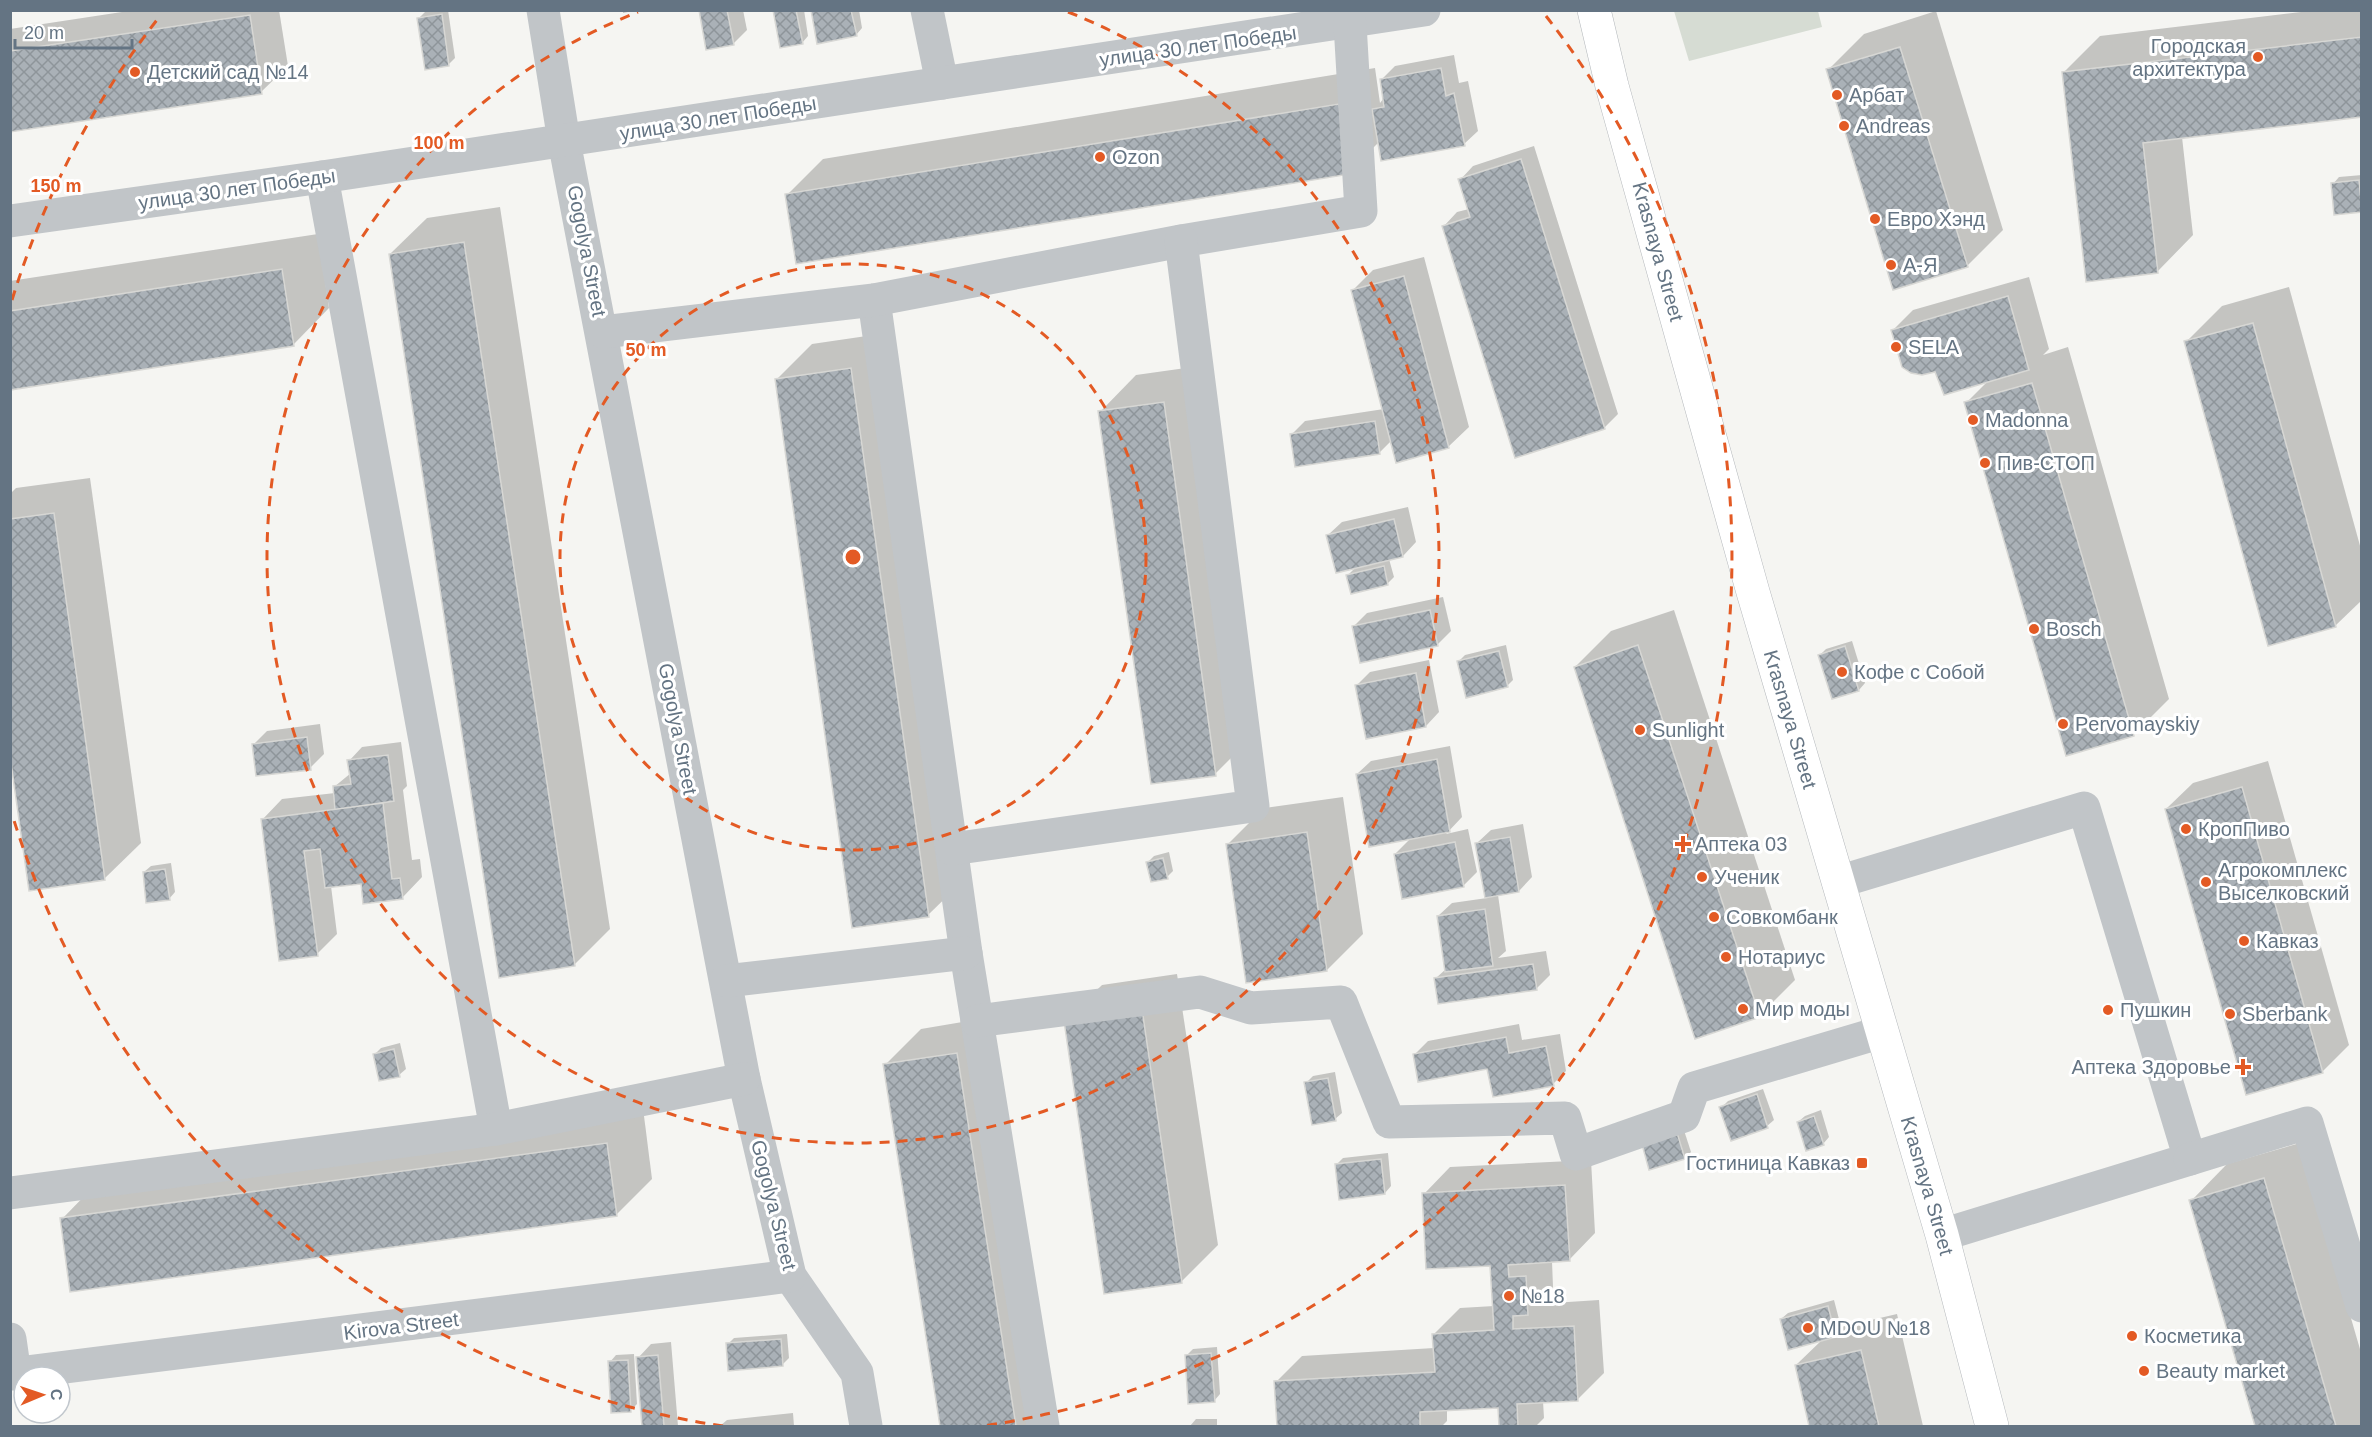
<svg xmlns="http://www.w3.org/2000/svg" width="2372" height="1437" font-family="Helvetica,sans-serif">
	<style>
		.grass { fill: #d6dcd3 }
		.shadow { fill: #0003 }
		.building { fill: url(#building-cross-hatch); stroke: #d7d7d4; stroke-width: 1.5 }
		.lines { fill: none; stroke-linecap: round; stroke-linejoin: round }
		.major-casing { stroke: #b4b8bc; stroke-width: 34 }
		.minor { stroke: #c1c5c8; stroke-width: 33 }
		.major { stroke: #fff; stroke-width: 33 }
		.ring { fill: none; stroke: #e35a24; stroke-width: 3; stroke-dasharray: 10 8 }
		.poi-dot { fill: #e35a24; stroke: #fff; stroke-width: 2 }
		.labels { text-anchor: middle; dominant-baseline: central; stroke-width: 6; stroke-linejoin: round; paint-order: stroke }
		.street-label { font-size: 20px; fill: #647483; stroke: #fff }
		.poi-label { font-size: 20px; fill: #647483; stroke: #fff; text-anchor: start }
		.centre { fill: #e35a24; stroke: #fff; stroke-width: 3 }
		.ring-label { font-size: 18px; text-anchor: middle; font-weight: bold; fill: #e35a24; stroke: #fff; stroke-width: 6; stroke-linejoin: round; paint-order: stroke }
	</style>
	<defs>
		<pattern id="building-cross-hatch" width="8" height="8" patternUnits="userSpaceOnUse" patternTransform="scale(1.5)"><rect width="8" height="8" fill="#aab1b7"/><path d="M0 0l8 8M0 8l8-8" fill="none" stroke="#8e959a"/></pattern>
	</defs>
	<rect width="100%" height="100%" fill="#f5f5f2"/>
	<!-- grass -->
	<path class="grass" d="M1674,11H1818L1822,27L1689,61Z"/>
	<!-- shadow -->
	<g class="shadow">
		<path d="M135,10H279L288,66L261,92L10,130V29Z"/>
		<path d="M448,10L455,58L449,64L426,68L418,19L425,12Z"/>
		<path d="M623,10H638L623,13Z"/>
		<path d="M700,10H743L747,30L733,44Z"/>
		<path d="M774,10H804L808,36L802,43Z"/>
		<path d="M812,10H859L862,28L856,35Z"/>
		<path d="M2318,10H2362V116L2182,137L2193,235L2157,272L2064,72L2100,36Z"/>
		<path d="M1936,11L2003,230L1967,266L1828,70L1864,34Z"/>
		<path d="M1454,55L1459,83L1468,81L1478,131L1464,144L1379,142L1349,172L787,195L823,159L1375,68L1380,103L1384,98L1381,80L1395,66Z"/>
		<path d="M1534,146L1618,414L1604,428L1444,226L1457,212L1469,209L1460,180L1473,166Z"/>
		<path d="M2362,175V211L2333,184L2339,177Z"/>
		<path d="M500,207L610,929L574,965L390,254L427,218Z"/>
		<path d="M318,234L329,308L293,345L10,388V281Z"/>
		<path d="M1424,257L1469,427L1448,447L1392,440L1380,452L1291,435L1305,421L1384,409L1353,290L1373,270Z"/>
		<path d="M2029,277L2049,349L2043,355L2068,347L2169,699L2133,735L1966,403L1988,381L1936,370L1893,330L1913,310Z"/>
		<path d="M2289,287L2362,553V600L2335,626L2186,342L2222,306Z"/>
		<path d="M887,333L965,879L928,915L776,380L812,344Z"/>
		<path d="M1200,366L1251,738L1215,774L1100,412L1136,375Z"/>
		<path d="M90,478L141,843L104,879L10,745V494L16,488Z"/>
		<path d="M1408,507L1416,542L1403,556L1389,559L1394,577L1387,584L1348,575L1356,567L1328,535L1342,522Z"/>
		<path d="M1443,597L1451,631L1437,645L1353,627L1367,613Z"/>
		<path d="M1674,610L1795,980L1759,1016L1575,667L1611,631Z"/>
		<path d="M1852,641L1865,683L1859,690L1820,655L1826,649Z"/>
		<path d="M1506,645L1513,680L1507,686L1458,662L1465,655Z"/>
		<path d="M1429,660L1439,712L1426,726L1357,685L1370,672Z"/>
		<path d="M320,724L324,754L310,768L254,744L267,731Z"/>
		<path d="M401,742L407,786L403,790L412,860L420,859L422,877L402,898L362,882L331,886L337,934L317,954L262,820L282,799L335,793L334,787L351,773L349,761L362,747Z"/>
		<path d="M1450,746L1462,817L1446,834L1468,829L1477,872L1463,886L1395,854L1412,837L1357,774L1371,761Z"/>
		<path d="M2268,761L2349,1045L2322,1072L2166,809L2193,783Z"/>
		<path d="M1343,797L1363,934L1327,970L1227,845L1264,808Z"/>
		<path d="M1523,824L1532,877L1519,891L1498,895L1506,951L1498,958L1546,951L1550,975L1537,988L1436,978L1446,969L1438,916L1452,903L1487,898L1477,843L1491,830Z"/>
		<path d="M1169,852L1173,871L1167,877L1148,862L1154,856Z"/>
		<path d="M171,863L175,892L169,899L144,872L151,866Z"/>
		<path d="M1177,974L1218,1245L1182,1281L1065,1021L1102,985Z"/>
		<path d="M992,1017L1057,1426H942L885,1065L921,1029Z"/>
		<path d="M1519,1024L1522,1040L1560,1034L1566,1071L1553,1084L1488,1067L1415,1054L1428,1041Z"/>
		<path d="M400,1043L406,1069L399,1075L375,1054L381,1048Z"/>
		<path d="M1335,1072L1342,1113L1335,1119L1306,1083L1313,1076Z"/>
		<path d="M1763,1089L1774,1120L1767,1126L1721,1108L1728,1101Z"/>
		<path d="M643,1108L652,1179L616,1215L62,1219L98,1182Z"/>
		<path d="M1821,1110L1829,1137L1823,1144L1798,1122L1805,1116Z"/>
		<path d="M1681,1121L1691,1152L1685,1158L1641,1137Z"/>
		<path d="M2300,1143L2362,1356V1426H2256L2191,1201L2227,1164Z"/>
		<path d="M1388,1153L1391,1186L1385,1193L1336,1165L1343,1158Z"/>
		<path d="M1591,1160L1595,1233L1569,1260L1552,1261L1553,1287L1537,1304L1599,1300L1604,1373L1578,1399L1543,1401L1544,1418L1536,1426H1501L1499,1406L1447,1409V1421L1442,1426H1278L1276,1382L1302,1356L1434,1348L1433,1335L1460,1308L1494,1306L1492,1264L1424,1194L1450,1167Z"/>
		<path d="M1834,1300L1841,1327L1897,1314L1923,1426H1810L1796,1365L1823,1339L1781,1319L1788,1313Z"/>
		<path d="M787,1334L789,1358L782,1365L728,1344L734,1338Z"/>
		<path d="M671,1342L678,1426H628L643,1425L638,1358L651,1344Z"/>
		<path d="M1217,1347L1220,1394L1214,1401L1186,1356L1193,1349Z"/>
		<path d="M634,1354L637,1404L631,1410L610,1362L616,1355Z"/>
		<path d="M793,1413L794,1426H720L727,1420Z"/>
		<path d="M1196,1419H1217V1426H1190Z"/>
	</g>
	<!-- building -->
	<g class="building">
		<path d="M699,10H727L734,45L706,50Z"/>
		<path d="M773,10H796L803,44L780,48Z"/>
		<path d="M811,10H851L857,36L817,44Z"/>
		<path d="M442,14L449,66L425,70L417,18Z"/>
		<path d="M250,15L262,94L10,132V51Z"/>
		<path d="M2362,37V117L2143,143L2158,273L2086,282L2062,72Z"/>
		<path d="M1900,47L1968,267L1893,290L1826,69Z"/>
		<path d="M1441,68L1446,96L1454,93L1465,146L1381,161L1372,109L1384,107L1380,79Z"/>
		<path d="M1339,104L1350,174L796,264L785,194Z"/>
		<path d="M1521,159L1605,429L1515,458L1442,226L1470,217L1458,179Z"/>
		<path d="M2359,180L2362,212L2334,215L2331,183Z"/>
		<path d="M464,242L575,966L499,978L389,254Z"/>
		<path d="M282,269L294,346L10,390V311Z"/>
		<path d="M1404,276L1449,448L1396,463L1351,290Z"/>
		<path d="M2008,296L2029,370L1944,395L1935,372L1922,375L1911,373L1902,367L1891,330Z"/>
		<path d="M2253,323L2336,627L2268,646L2184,341Z"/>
		<path d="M851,368L929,917L852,928L775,379Z"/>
		<path d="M2032,383L2134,736L2066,756L1964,402Z"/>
		<path d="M1164,402L1216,776L1151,784L1098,411Z"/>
		<path d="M1375,421L1380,454L1295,467L1290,434Z"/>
		<path d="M54,513L105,880L29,891L10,756V519Z"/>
		<path d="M1394,519L1403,557L1336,573L1326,535Z"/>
		<path d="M1384,566L1388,585L1351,594L1346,575Z"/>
		<path d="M1430,610L1438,646L1360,663L1352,626Z"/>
		<path d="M1638,645L1760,1017L1695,1039L1574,667Z"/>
		<path d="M1845,646L1859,691L1832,699L1818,655Z"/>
		<path d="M1499,651L1508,687L1466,698L1457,661Z"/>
		<path d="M1416,673L1426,727L1366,739L1355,685Z"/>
		<path d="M307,737L311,770L256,776L252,744Z"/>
		<path d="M388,755L394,801L335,810L333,786L351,784L347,760Z"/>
		<path d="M1437,759L1450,832L1369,847L1356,774Z"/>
		<path d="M2242,787L2323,1073L2246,1095L2165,809Z"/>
		<path d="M383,803L392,879L400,878L403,899L363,904L361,884L325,888L320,849L304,851L318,956L279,961L261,819Z"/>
		<path d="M1307,832L1327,971L1246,983L1226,844Z"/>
		<path d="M1510,837L1519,892L1485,898L1475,843Z"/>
		<path d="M1455,842L1464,887L1402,899L1394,854Z"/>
		<path d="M1163,858L1168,879L1151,882L1146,862Z"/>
		<path d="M165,869L170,900L146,903L143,872Z"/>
		<path d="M1485,909L1493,966L1445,972L1437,916Z"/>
		<path d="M1533,964L1537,990L1438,1004L1434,978Z"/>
		<path d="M1142,1009L1182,1283L1104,1294L1064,1021Z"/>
		<path d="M1506,1037L1509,1053L1546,1046L1554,1086L1493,1097L1487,1069L1418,1082L1413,1054Z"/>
		<path d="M394,1049L400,1077L379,1081L373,1054Z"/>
		<path d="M957,1053L1016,1426H940L883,1064Z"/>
		<path d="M1328,1078L1336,1121L1312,1125L1304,1082Z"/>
		<path d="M1757,1094L1768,1128L1731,1141L1719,1107Z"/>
		<path d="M1814,1116L1824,1145L1806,1151L1797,1122Z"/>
		<path d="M1675,1126L1685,1159L1649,1170L1640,1137Z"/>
		<path d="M607,1143L617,1216L70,1292L60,1218Z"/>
		<path d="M1381,1159L1385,1194L1339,1200L1335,1164Z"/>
		<path d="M2264,1178L2336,1426H2255L2189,1200Z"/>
		<path d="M1565,1185L1570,1261L1508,1265L1509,1277L1526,1276L1528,1315L1513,1316V1329L1574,1326L1578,1401L1517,1404L1518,1426H1499L1498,1408L1420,1412V1426H1277L1274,1381L1435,1372L1432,1334L1494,1330L1490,1266L1426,1269L1422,1193Z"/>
		<path d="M1828,1306L1836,1337L1788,1350L1780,1319Z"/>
		<path d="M781,1339L783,1366L728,1371L726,1343Z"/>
		<path d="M1861,1350L1879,1426H1809L1795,1365Z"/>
		<path d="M1211,1353L1215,1402L1188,1404L1185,1355Z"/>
		<path d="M658,1355L664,1426H642L636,1357Z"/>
		<path d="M628,1360L631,1412L611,1413L608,1361Z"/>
	</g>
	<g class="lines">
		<defs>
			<g id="major">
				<path id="s1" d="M1594,10L1612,86L1753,592L1942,1235L1992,1426"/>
			</g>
		</defs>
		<!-- major casing -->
		<use href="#major" class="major-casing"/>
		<!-- minor -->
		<g class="minor">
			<path d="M543,10L564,141L744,1079L790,1276L857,1373L866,1426"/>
			<path d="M927,10L942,83"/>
			<path d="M322,177L496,1129"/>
			<path d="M10,221L322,177L1424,10"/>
			<path d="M874,300L966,953L1043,1426"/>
			<path d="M603,332L874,300L1181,241L1361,211L1350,24"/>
			<path d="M952,849L1253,806L1181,241"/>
			<path d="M1838,882L2084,808L2190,1159L1942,1235"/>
			<path d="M726,981L966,953"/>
			<path d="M977,1021L1200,992L1251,1008L1341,1002L1389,1122L1565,1118L1576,1154L1684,1116L1694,1088L1882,1032"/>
			<path d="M2190,1159L2307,1123L2362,1306"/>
			<path d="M10,1193L496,1129L744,1079"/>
			<path d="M10,1339L15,1374"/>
			<path d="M10,1374L790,1276"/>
		</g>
		<!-- major -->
		<use href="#major" class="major"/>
	</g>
	<!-- distance rings -->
	<g class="ring">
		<circle cx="853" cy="557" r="293"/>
		<path d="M1068 12A586 586 0 1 1 638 12"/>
		<path d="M723 1426A879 879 0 0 1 12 814M12 300A879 879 0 0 1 160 16M1546 16A879 879 0 0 1 983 1426"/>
	</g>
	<!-- markers -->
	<g class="poi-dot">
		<circle cx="2258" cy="57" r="6"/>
		<circle cx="135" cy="72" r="6"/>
		<circle cx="1837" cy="95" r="6"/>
		<circle cx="1844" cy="126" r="6"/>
		<circle cx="1100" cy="157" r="6"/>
		<circle cx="1875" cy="219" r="6"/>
		<circle cx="1891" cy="265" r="6"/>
		<circle cx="1896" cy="347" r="6"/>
		<circle cx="1973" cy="420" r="6"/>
		<circle cx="1985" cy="463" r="6"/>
		<circle cx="2034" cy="629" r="6"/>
		<circle cx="1842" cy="672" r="6"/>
		<circle cx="2063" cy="724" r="6"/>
		<circle cx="1640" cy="730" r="6"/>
		<circle cx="2186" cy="829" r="6"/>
		<path d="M1680 835h6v6h6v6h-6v6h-6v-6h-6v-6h6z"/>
		<circle cx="1702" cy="877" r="6"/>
		<circle cx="2206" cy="882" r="6"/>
		<circle cx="1714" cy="917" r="6"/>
		<circle cx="2244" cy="941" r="6"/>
		<circle cx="1726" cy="957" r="6"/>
		<circle cx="1743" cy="1009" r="6"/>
		<circle cx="2108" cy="1010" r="6"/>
		<circle cx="2230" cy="1014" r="6"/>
		<path d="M2240 1058h6v6h6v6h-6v6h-6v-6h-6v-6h6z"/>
		<rect x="1856" y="1157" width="12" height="12" rx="3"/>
		<circle cx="1509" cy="1296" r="6"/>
		<circle cx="1808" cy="1328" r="6"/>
		<circle cx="2132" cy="1336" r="6"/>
		<circle cx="2144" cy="1371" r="6"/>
	</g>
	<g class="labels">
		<!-- street labels -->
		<g class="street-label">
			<text transform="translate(1198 46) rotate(-8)">улица 30 лет Победы</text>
			<text transform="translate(718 118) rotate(-9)">улица 30 лет Победы</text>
			<text transform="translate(237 189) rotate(-8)">улица 30 лет Победы</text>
			<text transform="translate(587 251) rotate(79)">Gogolya Street</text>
			<text stroke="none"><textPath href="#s1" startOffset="250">Krasnaya Street</textPath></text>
			<text stroke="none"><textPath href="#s1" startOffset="736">Krasnaya Street</textPath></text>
			<text transform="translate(678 729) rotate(79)">Gogolya Street</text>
			<text stroke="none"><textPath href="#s1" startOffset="1222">Krasnaya Street</textPath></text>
			<text transform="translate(774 1205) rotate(76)">Gogolya Street</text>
			<text transform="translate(401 1326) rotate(-7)">Kirova Street</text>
		</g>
		<!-- poi labels -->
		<g class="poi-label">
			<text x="2246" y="46" text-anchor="end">Городская<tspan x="2246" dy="23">архитектура</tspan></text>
			<text x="147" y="72">Детский сад №14</text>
			<text x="1849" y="95">Арбат</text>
			<text x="1856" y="126">Andreas</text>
			<text x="1112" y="157">Ozon</text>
			<text x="1887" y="219">Евро Хэнд</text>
			<text x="1903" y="265">А-Я</text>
			<text x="1908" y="347">SELA</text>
			<text x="1985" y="420">Madonna</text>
			<text x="1997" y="463">Пив-СТОП</text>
			<text x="2046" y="629">Bosch</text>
			<text x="1854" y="672">Кофе с Собой</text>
			<text x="2075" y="724">Pervomayskiy</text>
			<text x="1652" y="730">Sunlight</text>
			<text x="2198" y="829">КропПиво</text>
			<text x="1695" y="844">Аптека 03</text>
			<text x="2218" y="870">Агрокомплекс<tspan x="2218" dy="23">Выселковский</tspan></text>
			<text x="1714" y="877">Ученик</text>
			<text x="1726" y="917">Совкомбанк</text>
			<text x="2256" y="941">Кавказ</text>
			<text x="1738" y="957">Нотариус</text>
			<text x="1755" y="1009">Мир моды</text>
			<text x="2120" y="1010">Пушкин</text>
			<text x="2242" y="1014">Sberbank</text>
			<text x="2231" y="1067" text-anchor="end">Аптека Здоровье</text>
			<text x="1850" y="1163" text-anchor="end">Гостиница Кавказ</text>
			<text x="1521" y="1296">№18</text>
			<text x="1820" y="1328">MDOU №18</text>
			<text x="2144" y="1336">Косметика</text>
			<text x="2156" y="1371">Beauty market</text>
		</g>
	</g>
	<circle cx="853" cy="557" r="9" class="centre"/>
	<g class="ring-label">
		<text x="439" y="149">100 m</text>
		<text x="56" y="192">150 m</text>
		<text x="646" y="356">50 m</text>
	</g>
	<!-- border -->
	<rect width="2372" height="1437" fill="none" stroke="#647483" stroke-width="24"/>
	<!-- north arrow -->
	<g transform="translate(42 1395) rotate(88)"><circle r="28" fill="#ffffff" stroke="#c1c7cd" stroke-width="1.5"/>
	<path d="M0-4.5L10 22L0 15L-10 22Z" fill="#e35a24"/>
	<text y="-9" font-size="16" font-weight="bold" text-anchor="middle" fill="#647483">С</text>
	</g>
	<!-- scale -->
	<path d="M15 39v9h117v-9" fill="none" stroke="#647483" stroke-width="3"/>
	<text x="24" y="39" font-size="18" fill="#647483" stroke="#ffffff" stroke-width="4.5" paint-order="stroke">20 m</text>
</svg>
